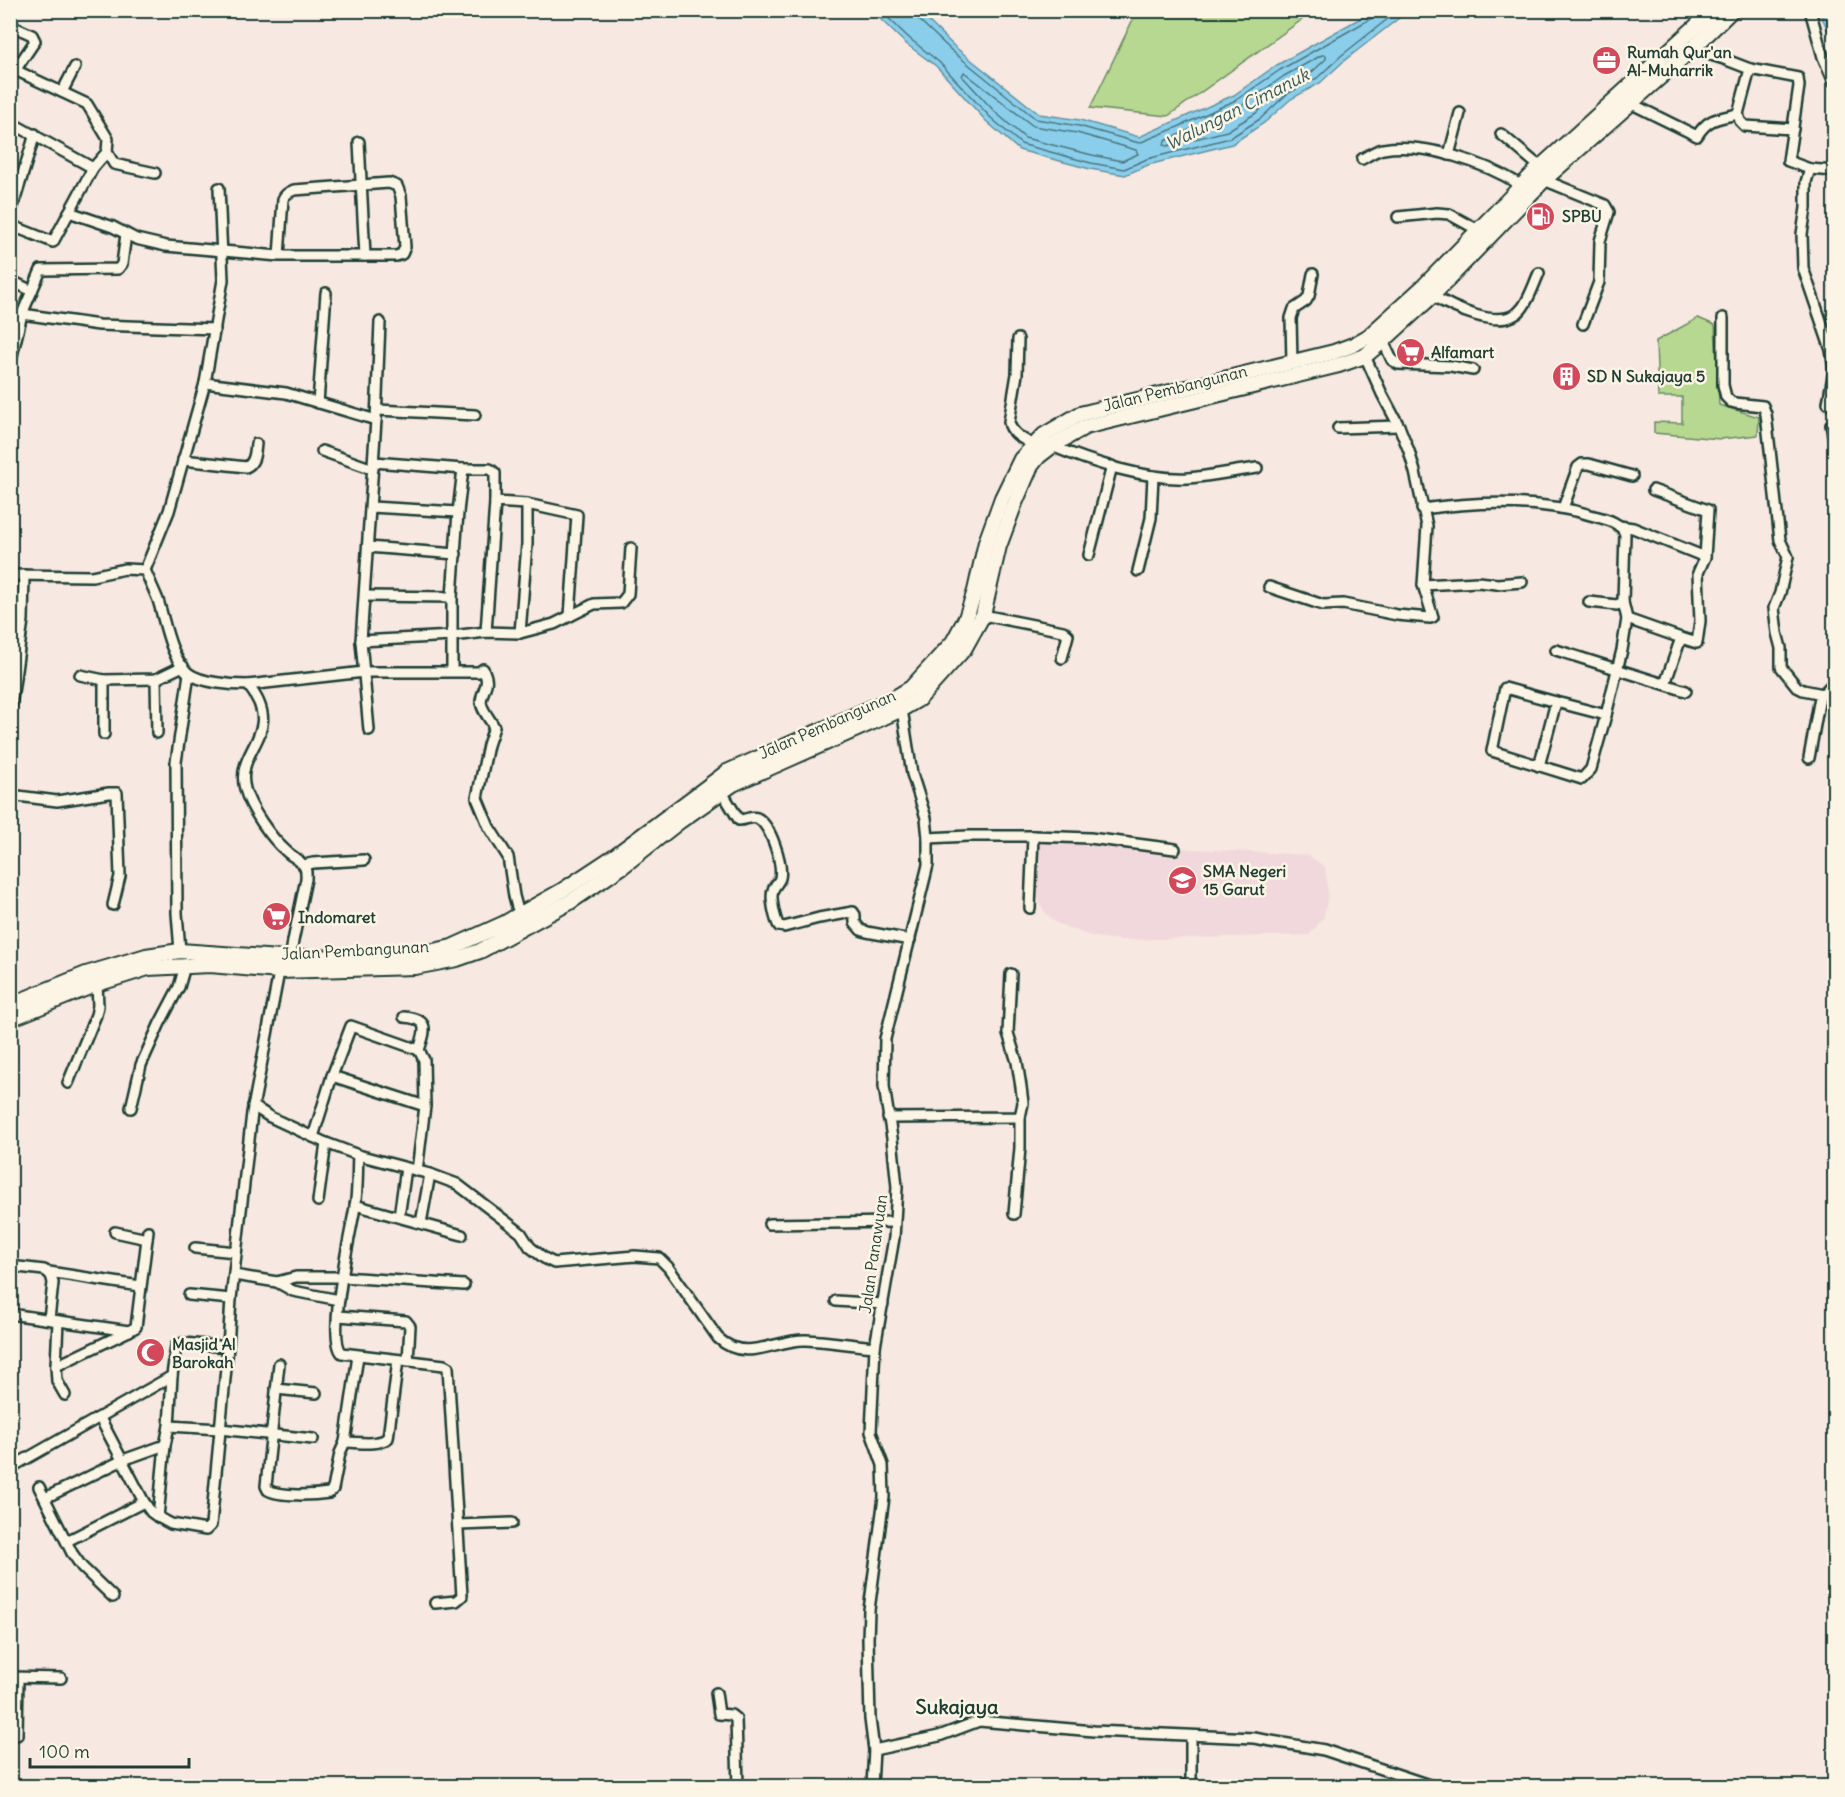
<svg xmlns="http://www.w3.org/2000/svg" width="1845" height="1797" font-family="Delius,sans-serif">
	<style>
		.built { fill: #f1d8dc }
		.green { fill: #b6d891; stroke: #6a8a62; stroke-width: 1.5 }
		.water { fill: #8bceec; stroke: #6094a2; stroke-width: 1.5 }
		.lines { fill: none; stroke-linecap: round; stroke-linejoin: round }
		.shore { stroke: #4a777e; stroke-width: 1.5 }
		.street-tunnel { stroke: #ccc6be; stroke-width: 9; stroke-dasharray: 9 4.5; stroke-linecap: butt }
		.street-casing { stroke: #1f3d34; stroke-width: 14 }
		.secondary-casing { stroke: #1f3d34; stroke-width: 18 }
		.street { stroke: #fcf5e5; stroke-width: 9 }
		.secondary { stroke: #fcf5e5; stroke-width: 14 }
		.labels { text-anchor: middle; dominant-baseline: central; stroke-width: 5; stroke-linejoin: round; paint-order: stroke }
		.poi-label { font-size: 16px; font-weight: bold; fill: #1f3d34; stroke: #fcf5e5; text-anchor: start }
		.street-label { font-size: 16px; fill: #1f3d34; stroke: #fcf5e5 }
		.water-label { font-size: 18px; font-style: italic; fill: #355a59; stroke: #fcf5e5 }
		.quarter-label { font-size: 20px; font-weight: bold; fill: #1f3d34; stroke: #fcf5e5 }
	</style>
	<rect width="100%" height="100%" fill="#f7e8e1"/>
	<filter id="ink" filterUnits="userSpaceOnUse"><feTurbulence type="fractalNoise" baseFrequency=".0167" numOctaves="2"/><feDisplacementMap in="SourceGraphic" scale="12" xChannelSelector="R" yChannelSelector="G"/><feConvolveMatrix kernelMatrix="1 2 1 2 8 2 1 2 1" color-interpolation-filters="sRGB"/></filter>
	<g filter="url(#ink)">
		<!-- built -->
		<path class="built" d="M1045,841L1308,855L1325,867L1328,894L1324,917L1309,935L1122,940L1093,937L1056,923L1044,911L1039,901L1034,858L1037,845Z"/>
		<!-- green -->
		<g class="green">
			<path d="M1137,11V10L1314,11L1168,116L1090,108Z"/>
			<path d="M1698,318L1715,325L1719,405L1759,417L1758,435L1720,439L1654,433V422L1682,423V397H1658L1656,341Z"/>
		</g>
		<!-- water -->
		<g class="water">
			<path d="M872,11H918L955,47L1039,114L1080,120L1139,137L1234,95L1277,65L1373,11H1408L1345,60L1320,83L1291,99L1264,123L1232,144L1148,165L1125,175L1090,169L1019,150L986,121L936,66L905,43Z"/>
			<path d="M1819,11H1834V43Z"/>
		</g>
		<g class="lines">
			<!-- shore -->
			<g class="shore">
				<path d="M880,10L909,38L939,62L990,117L1021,144L1091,163L1124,169L1147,159L1230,138L1260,119L1287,94L1317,78L1342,55L1399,10"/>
				<path d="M914,10L916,17L952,51L1036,119L1079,126L1139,143L1178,127L1236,100L1280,70L1372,18L1375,15V10"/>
				<path d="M1322,55H1326V59L1312,72L1283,88L1256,113L1227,131L1167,146L1164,145L1165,141L1240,107L1284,76Z"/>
				<path d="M964,72L1033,126L1077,133L1136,150L1138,154L1122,161L1092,155L1025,138L995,112L962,76Z"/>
			</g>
			<!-- street-tunnel -->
			<path class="street-tunnel" d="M1828,403L1831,425"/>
			<defs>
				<g id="street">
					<path d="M1810,10L1823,57L1834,82"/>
					<path d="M10,25L32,35L35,41L10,78"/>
					<path d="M1750,69L1798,78L1799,86L1788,161L1810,169L1834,171"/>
					<path d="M62,92L75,67"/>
					<path d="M1632,104L1697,136C1708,118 1719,118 1738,114L1750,69L1724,59L1692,49"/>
					<path d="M1738,114L1740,121L1745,126L1793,129"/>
					<path d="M10,122L93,168"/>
					<path d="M1501,134L1540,167"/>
					<path d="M359,142L365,256"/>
					<path d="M107,152L114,164L155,173"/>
					<path d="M1449,155L1460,113"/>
					<path d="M1362,159C1369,155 1376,150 1383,149C1426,142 1485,163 1521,185"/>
					<path d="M1810,169L1806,182V208L1802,234L1803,268L1831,350L1834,370L1828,403"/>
					<path d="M1541,177L1544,180L1605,205L1609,212L1600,241L1599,282L1583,324"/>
					<path d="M69,212L113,227L136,239L166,246L279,256H396L402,254L405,247L401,196L397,186L389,183L294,190C289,192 285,194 283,199L279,256"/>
					<path d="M10,216L35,134"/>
					<path d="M1398,217L1437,213L1449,214L1478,230"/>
					<path d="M10,225L53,242L93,168L107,152L108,139L87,104L15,70"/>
					<path d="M10,280L32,291"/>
					<path d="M1428,293C1449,306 1504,335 1523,307C1530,297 1534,284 1539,273"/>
					<path d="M22,314L99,325L215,329"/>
					<path d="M1723,318V385L1726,397L1731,402L1735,403L1763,406L1766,414L1780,540L1788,557L1780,593L1774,608L1777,633L1781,648V667L1797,687L1803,690L1823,694"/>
					<path d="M1018,339L1017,374L1009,422C1011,434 1024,439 1033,445"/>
					<path d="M1383,341L1392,360L1398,364L1451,366L1473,370"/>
					<path d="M1292,363L1291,318L1294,309L1306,301L1309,296L1313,274"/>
					<path d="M10,364L22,314L41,270L118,269L122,264L126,234"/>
					<path d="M205,383L286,393L376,420L361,641L369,730"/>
					<path d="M318,403L326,293"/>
					<path d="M378,410L475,415"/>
					<path d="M376,420L380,322"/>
					<path d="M1831,425L1834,440"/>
					<path d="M1338,428L1399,426"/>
					<path d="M1052,446C1090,462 1146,480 1188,478C1211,476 1234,471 1257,468"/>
					<path d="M322,451L373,469"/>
					<path d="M183,460L246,467C255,463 255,452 256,444"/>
					<path d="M374,462L463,469H490L495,473V502"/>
					<path d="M1653,490L1708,510L1705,557"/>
					<path d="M371,507L458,512"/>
					<path d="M1563,508L1578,467L1582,464H1589L1632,476"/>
					<path d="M1422,509C1479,501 1539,499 1594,516C1605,519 1621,522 1625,534L1623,602L1617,605L1589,602"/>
					<path d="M1619,526L1633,528L1705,557L1698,573L1700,621L1697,643L1681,638"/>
					<path d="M368,547L456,554"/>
					<path d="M1089,555L1112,466"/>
					<path d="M145,570L169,511L205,383L223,280L219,188"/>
					<path d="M1138,571L1151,518L1153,476"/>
					<path d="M10,575L92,576L125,569L145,570C149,580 154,590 158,600C165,622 170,657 188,673C201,683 232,685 248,685C287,734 234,748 245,789C250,808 271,838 286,851C291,856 300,860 304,866C307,870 306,875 306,879L293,941L290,962"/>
					<path d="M1423,585L1478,582L1497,584L1522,582"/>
					<path d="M1269,587L1323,605L1343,604L1397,615L1430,618L1433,617L1423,585L1427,526L1415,472L1409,451L1399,426L1382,394L1365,356"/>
					<path d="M365,596L452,597"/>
					<path d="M983,615L1063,631L1068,635L1062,658"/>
					<path d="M1627,619L1681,638L1665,684"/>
					<path d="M486,632L495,502L527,504L577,515L570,616"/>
					<path d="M520,633L527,544V504"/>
					<path d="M361,641L452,636L486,632L520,633L554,624L594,604L621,603L628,594L631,548"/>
					<path d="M1556,650L1686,691"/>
					<path d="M452,671V597L458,512L463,469"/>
					<path d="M80,675L104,680L156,679L183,666"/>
					<path d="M156,679L157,733"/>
					<path d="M104,680V734"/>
					<path d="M248,685L364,672H479L483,669C491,686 483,686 481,701C481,710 491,720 494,727L488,745L477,798L489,827L508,857L514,896L517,907L523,913"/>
					<path d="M1556,702L1505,688L1492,751L1582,779L1591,769L1606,715"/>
					<path d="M10,714L23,620L24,575"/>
					<path d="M1809,758L1820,697L1834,682"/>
					<path d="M1539,766L1556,702L1606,715L1622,650L1627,619L1623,602"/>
					<path d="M722,792L739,820C745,820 752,816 757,818C771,825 783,864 780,878C779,882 774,886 773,890C770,897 775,920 779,926L784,927L819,918L853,912L855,915V923L861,930L867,932L910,940"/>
					<path d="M10,795L57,801L109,793H117L120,876L113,905"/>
					<path d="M1033,836L1090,838L1175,849"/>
					<path d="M928,838L968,836H1033L1030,908"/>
					<path d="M304,865L313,863L364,860"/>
					<path d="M180,951L177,913L176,762L189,674"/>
					<path d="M404,1017C431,1019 425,1031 419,1050L424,1060L425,1106"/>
					<path d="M332,1076L425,1106L417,1171"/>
					<path d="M68,1083L96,1015L98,1006L97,984"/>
					<path d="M253,1106L270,1117L326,1143L358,1155L430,1174L457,1184L521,1233L530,1247L544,1258L554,1263L635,1256L659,1258L668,1267L718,1338C746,1364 775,1339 806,1340C829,1341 852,1345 875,1347"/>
					<path d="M131,1108L141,1065L160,1023L179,987L185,966"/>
					<path d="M888,1118L1020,1117L1023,1103L1021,1087L1017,1062L1008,1033L1011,974"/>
					<path d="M313,1137L332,1076L351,1026L419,1050"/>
					<path d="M358,1155C357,1172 358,1190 355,1207C351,1232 326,1337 342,1353L444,1365L448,1367L462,1596L456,1601L435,1603"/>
					<path d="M318,1201L326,1143"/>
					<path d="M355,1205L462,1235"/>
					<path d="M1014,1214L1020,1148V1117"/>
					<path d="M399,1217L406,1168"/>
					<path d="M421,1223L430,1174"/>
					<path d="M769,1224L894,1222"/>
					<path d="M115,1232L147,1239"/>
					<path d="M195,1248L236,1252"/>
					<path d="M10,1266L44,1270C50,1273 52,1276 53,1283L49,1319"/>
					<path d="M49,1272L140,1286"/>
					<path d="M234,1275L277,1282L293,1291L339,1300"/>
					<path d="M277,1282L296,1277H342L464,1285"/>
					<path d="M189,1295L231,1299"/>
					<path d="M836,1301L883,1304"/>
					<path d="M10,1314L129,1331L136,1327L148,1231"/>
					<path d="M338,1316L406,1321L410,1326L408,1361"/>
					<path d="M58,1321L56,1366L57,1381L65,1395"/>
					<path d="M228,1347L183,1343L176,1346L172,1376L169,1426L165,1445L158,1517L171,1524L206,1530L211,1525L228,1347L231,1299L252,1113L280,967"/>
					<path d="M279,1364L266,1486L268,1490C280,1497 315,1495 329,1493L333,1489L340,1453L345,1442L358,1356"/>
					<path d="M56,1366L129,1331"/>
					<path d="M276,1389L316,1393"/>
					<path d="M100,1418L144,1502L151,1512L158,1517"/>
					<path d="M169,1426L220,1429L313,1439"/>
					<path d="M345,1442C358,1442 377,1446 388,1438L398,1360"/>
					<path d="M10,1468L172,1376"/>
					<path d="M39,1487L72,1553L82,1567L113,1597"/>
					<path d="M45,1498L123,1460L165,1445"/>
					<path d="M458,1525L512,1523"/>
					<path d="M67,1541L144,1502"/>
					<path d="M10,1677L61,1678"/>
					<path d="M716,1693L719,1714L731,1715L736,1719L738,1786"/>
					<path d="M17,1735L18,1678"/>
					<path d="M874,1750L939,1736L979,1721L1094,1731L1254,1738L1324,1750L1432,1786"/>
					<path d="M872,1786L874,1750L870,1719L868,1639L869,1610L884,1497L883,1465L871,1432L875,1347L894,1238L897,1187L892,1138L884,1086L885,1039L928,865V838L926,818L912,774L902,709L900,705"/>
					<path d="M1184,1786L1190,1783L1191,1779V1736"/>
				</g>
				<g id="secondary">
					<path d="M10,1005L86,974L146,956L180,951L280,958L356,957L415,955L452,947L503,924L563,890L616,855L727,772L896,697L911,688L953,642L966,618L975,591L986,542L1002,498L1021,459L1044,435L1080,414L1334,352L1353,345L1369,336L1423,287L1535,172L1714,10"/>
					<path d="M10,1019L97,984L148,968L210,965L279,971L415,967L457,959L480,951L570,902L623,866L680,821L733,784L902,709L919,699L964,649L983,615L999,546L1015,503L1031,466L1039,456L1052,446L1085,427L1339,365L1365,356L1383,341L1432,296L1544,180L1692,49L1732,10"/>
				</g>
			</defs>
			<!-- street casing -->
			<use href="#street" class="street-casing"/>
			<!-- secondary casing -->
			<use href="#secondary" class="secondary-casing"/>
			<!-- street -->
			<use href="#street" class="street"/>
			<!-- secondary -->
			<use href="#secondary" class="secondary"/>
		</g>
	</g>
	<!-- icons -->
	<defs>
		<symbol id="office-disc" viewBox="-11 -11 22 22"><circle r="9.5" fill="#d1495b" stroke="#fcf5e5"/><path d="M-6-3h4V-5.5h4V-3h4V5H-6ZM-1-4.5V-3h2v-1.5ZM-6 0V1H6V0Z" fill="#fff"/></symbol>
		<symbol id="fuel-disc" viewBox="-11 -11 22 22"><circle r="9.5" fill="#d1495b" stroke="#fcf5e5"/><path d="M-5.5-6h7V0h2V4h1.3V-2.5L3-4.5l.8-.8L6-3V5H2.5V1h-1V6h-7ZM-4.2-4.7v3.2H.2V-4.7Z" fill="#fff"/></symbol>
		<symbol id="supermarket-disc" viewBox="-11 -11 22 22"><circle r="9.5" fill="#d1495b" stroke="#fcf5e5"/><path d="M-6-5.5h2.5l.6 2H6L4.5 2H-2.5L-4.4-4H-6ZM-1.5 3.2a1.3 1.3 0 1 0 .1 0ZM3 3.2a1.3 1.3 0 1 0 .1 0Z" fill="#fff"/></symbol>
		<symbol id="building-disc" viewBox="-11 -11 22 22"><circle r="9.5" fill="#d1495b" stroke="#fcf5e5"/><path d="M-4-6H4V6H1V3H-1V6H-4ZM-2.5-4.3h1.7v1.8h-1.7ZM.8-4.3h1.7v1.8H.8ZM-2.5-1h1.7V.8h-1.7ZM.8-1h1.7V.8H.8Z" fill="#fff"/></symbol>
		<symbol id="school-disc" viewBox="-11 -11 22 22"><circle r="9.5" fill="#d1495b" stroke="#fcf5e5"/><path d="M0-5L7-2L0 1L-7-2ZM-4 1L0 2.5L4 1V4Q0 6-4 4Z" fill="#fff"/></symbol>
		<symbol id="mosque-disc" viewBox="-11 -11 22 22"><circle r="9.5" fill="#d1495b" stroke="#fcf5e5"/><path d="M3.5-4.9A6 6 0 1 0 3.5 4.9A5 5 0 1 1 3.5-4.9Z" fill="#fff"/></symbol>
	</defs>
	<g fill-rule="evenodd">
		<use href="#office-disc" x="1590" y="44" width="33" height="33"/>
		<use href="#fuel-disc" x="1524" y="200" width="33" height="33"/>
		<use href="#supermarket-disc" x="1394" y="336" width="33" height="33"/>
		<use href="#building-disc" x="1550" y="360" width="33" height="33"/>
		<use href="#school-disc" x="1166" y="864" width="33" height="33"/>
		<use href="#supermarket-disc" x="260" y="900" width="33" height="33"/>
		<use href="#mosque-disc" x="134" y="1336" width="33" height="33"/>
	</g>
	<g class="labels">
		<!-- poi labels -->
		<g class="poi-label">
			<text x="1627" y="52">Rumah Qur'an<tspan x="1627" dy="18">Al-Muharrik</tspan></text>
			<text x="1562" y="216">SPBU</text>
			<text x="1431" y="352">Alfamart</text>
			<text x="1587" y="376">SD N Sukajaya 5</text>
			<text x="1203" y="871">SMA Negeri<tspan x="1203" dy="18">15 Garut</tspan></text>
			<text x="298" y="917">Indomaret</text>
			<text x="172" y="1344">Masjid Al<tspan x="172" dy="18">Barokah</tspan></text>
		</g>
		<!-- street labels -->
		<g class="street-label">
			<text transform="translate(1175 388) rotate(-14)">Jalan Pembangunan</text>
			<text transform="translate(827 724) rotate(-24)">Jalan Pembangunan</text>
			<text transform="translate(355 950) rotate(-3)">Jalan Pembangunan</text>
			<text transform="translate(873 1254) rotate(-82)">Jalan Panawuan</text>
		</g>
		<!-- water labels -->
		<g class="water-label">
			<text transform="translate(1237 109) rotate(-27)">Walungan Cimanuk</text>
		</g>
		<!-- quarter labels -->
		<g class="quarter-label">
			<text x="957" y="1706">Sukajaya</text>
		</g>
	</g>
	<!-- margin -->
	<rect width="1845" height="1797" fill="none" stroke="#fcf5e5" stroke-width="36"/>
	<rect x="18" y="18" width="1809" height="1761" fill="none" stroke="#1f3d34" stroke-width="2" filter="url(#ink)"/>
	<!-- scale -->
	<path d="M30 1758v9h159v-9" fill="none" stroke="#1f3d34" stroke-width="3"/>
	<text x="39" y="1758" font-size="18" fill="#1f3d34" stroke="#fcf5e5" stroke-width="4.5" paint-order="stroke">100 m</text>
</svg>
